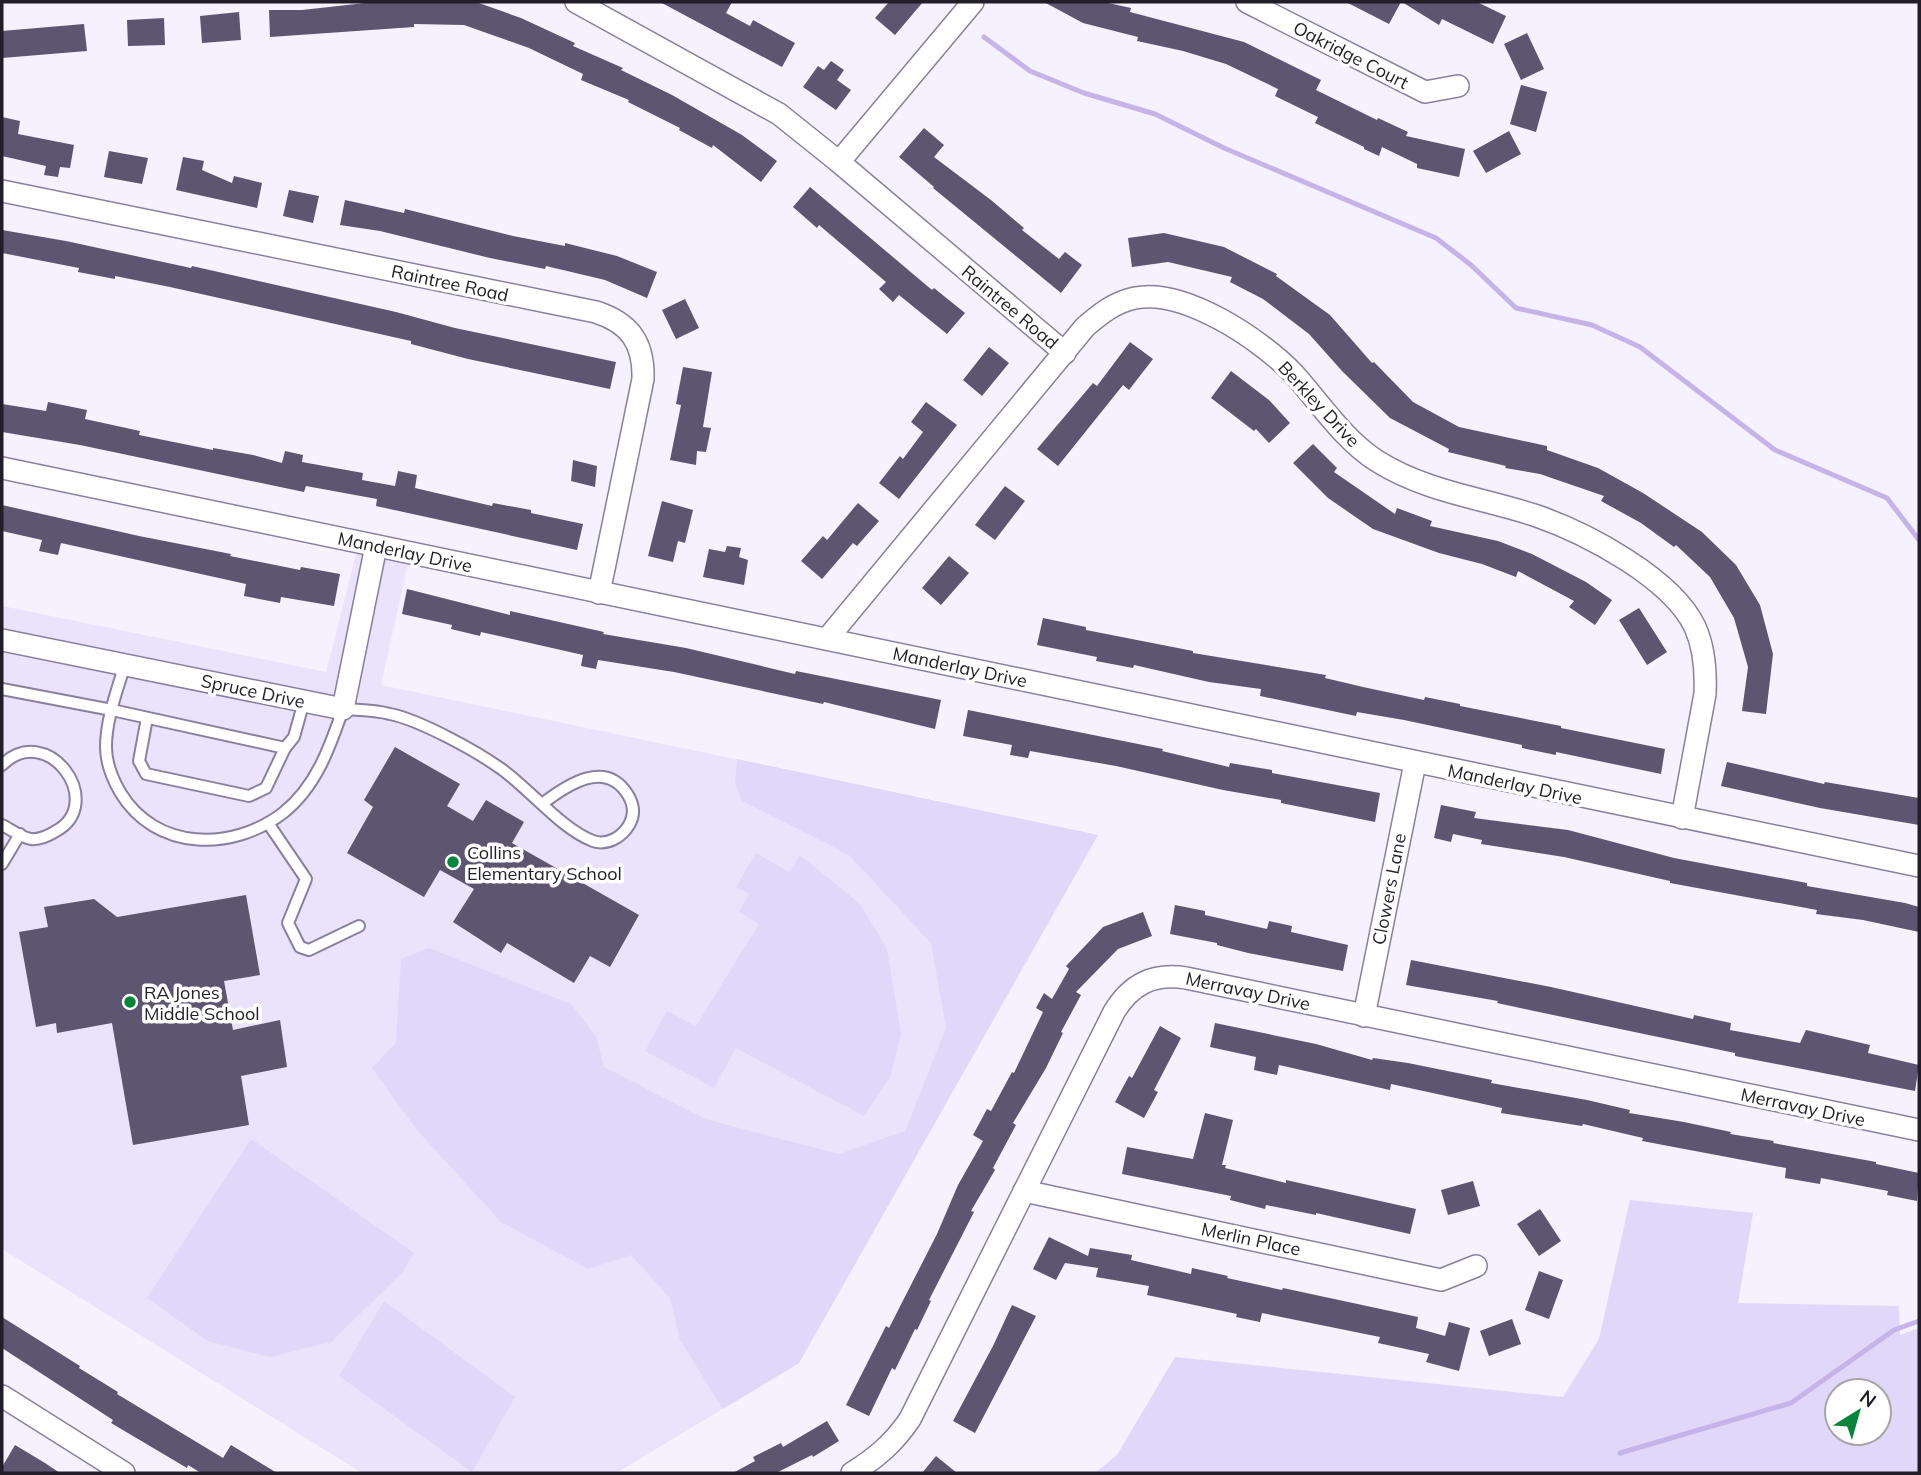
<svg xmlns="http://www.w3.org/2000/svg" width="1921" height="1475" font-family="Mulish,sans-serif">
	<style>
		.built { fill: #eae3fb }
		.green { fill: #e1d7f8; fill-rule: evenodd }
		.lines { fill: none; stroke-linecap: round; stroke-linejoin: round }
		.stream { stroke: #c6b4e9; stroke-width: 5 }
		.building { fill: #5e5570 }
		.lane-casing { stroke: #89809d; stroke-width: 14 }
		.street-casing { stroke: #89809d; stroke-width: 24 }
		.lane { stroke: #fff; stroke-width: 10 }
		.street { stroke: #fff; stroke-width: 21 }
		.poi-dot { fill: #0a833c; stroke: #fff; stroke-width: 2.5 }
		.labels { text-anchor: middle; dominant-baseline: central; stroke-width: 7; stroke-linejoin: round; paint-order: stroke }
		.street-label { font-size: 18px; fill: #211d29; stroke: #fff }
		.poi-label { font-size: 18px; fill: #211d29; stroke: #fff; text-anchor: start }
	</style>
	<rect width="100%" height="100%" fill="#f5f1fe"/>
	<!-- built -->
	<path class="built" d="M359,543L410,554L381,685L1098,835L799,1363L616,1473H362L2,1249V606L326,672Z"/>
	<!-- green -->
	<g class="green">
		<path d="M737,759L1098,835L799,1363L723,1409L680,1340L670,1298L631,1255L588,1269L501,1222L417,1130L372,1068L396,1043L401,959L429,948L571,1004L596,1036L604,1067L705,1119L839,1154L905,1131L946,1028L931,943L849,855L742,801L735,784Z"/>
		<path d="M756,853L789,872L800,855L860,904L887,949L901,1034L890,1077L864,1116L736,1048L714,1088L645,1051L667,1011L696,1026L759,924L739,912L749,894L736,887Z"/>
		<path d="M251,1139L414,1253L401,1274L331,1342L270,1357L208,1341L147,1298Z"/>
		<path d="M1630,1200L1753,1213L1738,1303L1899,1306L1900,1335L1919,1328V1473H1095L1117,1455L1175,1357L1563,1397L1599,1339ZM1879,1391V1433H1837V1391Z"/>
		<path d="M384,1301L515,1397L472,1472L339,1376Z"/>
	</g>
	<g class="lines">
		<!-- stream -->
		<g class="stream">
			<path d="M984,37L1030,71L1084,93L1155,114L1224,148L1436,238L1471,265L1516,308L1592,325L1640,347L1775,450L1887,498L1919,540"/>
			<path d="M1620,1453L1791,1403L1894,1330L1919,1321"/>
		</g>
	</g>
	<!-- building -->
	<g class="building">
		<path d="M374,2H476L521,18L575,43L573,46L623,68L621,70L672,95L742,135L777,161L761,182L713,145L712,148L679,130L680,128L628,102L629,100L581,80L583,74L529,48L464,25L414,24V27L270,37L269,10H302Z"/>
		<path d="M660,2H732L726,13L750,26L753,20L795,43L782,67Z"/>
		<path d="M889,2H923L895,35L875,18Z"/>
		<path d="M1044,2H1104L1131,8L1130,12L1244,42L1321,80L1316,90L1377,120L1378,118L1408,132L1406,136L1465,149L1459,177L1417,168V164L1382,147L1379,156L1364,149V147L1315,123L1318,117L1275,96L1278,89L1226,64L1183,51L1137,41L1138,37L1083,23Z"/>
		<path d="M1346,2H1401L1389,24Z"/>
		<path d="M1402,2H1477L1506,16L1493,44L1442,19L1439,25Z"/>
		<path d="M239,12L241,40L202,43L200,16Z"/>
		<path d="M164,18L165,45L128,46L127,20Z"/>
		<path d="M84,24L87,51L2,58V31Z"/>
		<path d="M1527,33L1544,69L1521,80L1504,44Z"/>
		<path d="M831,61L844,70L837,80L851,90L836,110L803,87L818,66L824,70Z"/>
		<path d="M1521,85L1547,92L1536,132L1510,124Z"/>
		<path d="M2,117L20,121L18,134L74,145L70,168L60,167L58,177L44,175L46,166L2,156Z"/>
		<path d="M924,128L944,145L934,157L991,200L1024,228L1022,230L1059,259L1065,252L1082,265L1061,293L933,188L934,187L899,157Z"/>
		<path d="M1509,131L1521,154L1486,173L1473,151Z"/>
		<path d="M109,151L148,158L142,184L104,177Z"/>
		<path d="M183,157L204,161L202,170L232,183L234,176L262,183L257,208L176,190Z"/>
		<path d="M810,187L932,290L934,288L965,313L947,334L899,295L893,302L879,289L886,282L819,225L817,228L793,207Z"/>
		<path d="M289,190L319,196L313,223L283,216Z"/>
		<path d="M345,200L404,213L405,209L513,236L565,246V243L617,256L657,272L647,298L605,280L546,266L545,269L490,258L380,231L340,225Z"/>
		<path d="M2,230L66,241L191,268L192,266L396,312L455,328L616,362L610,389L468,359L411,344V341L170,287L115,276V279L78,272L79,268L2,253Z"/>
		<path d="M1164,233L1224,247L1277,274L1276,276L1330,315L1372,363L1374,362L1413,402L1459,427L1547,446V450L1598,468L1643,493L1702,532L1736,565L1760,605L1773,654L1766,714L1742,711L1748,667L1734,618L1710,577L1676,545L1674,547L1641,523L1601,501L1604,496L1540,474L1505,468L1506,466L1448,452L1449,449L1390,418L1342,371L1309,334L1263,299L1230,282L1232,277L1168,262L1132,267L1128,238Z"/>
		<path d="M685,299L699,328L676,339L662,310Z"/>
		<path d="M1130,342L1153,359L1129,390L1123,385L1058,466L1037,449L1093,383L1097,386Z"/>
		<path d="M989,347L1009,363L982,396L963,380Z"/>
		<path d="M683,367L712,372L703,427L711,428L706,452L697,451L696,465L670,460L681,405L676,404Z"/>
		<path d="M1231,371L1269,400L1290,423L1269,443L1256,429L1254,431L1211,398Z"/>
		<path d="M48,402L87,410L85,419L140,431L139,435L213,450V448L253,455L282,463L285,451L303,455L302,462L363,473L362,480L395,486L398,471L417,475L415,488L492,506L493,503L531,510V513L583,524L577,550L376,506L377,499L306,486L304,492L80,445L2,432V404L46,411Z"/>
		<path d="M926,402L957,425L899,499L879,483L900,456L903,459L923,432L911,422Z"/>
		<path d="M1313,444L1337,468L1334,472L1395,514L1397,508L1432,521L1430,526L1498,541L1532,554L1586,582L1612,600L1595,625L1569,607L1574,601L1518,571L1516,577L1482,564L1439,553L1373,529L1328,498L1293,463Z"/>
		<path d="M573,460L597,466L595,487L571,481Z"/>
		<path d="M1005,486L1025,501L995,540L975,525Z"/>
		<path d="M662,501L693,510L685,543L678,541L673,562L648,556Z"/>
		<path d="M858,503L879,521L857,546L853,543L822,579L801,561L823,536L827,540Z"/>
		<path d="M2,505L139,536L231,554L230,556L300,570L301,567L340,574L334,606L281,597L280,603L244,596L246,584L61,543L58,555L39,551L42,540L2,531Z"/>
		<path d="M727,546L741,548L739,557L748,560L744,585L703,577L709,549L725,552Z"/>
		<path d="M949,556L969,573L941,605L922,588Z"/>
		<path d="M407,589L510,615V611L604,632L603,634L686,648L795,674L796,671L941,700L935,729L824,702L823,704L674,672L598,660L596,669L581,666L583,655L481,632L480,636L451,629L452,625L402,614Z"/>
		<path d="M1639,608L1667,652L1647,665L1619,620Z"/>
		<path d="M1043,618L1086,627V630L1193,651V653L1326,675L1325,678L1363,687L1424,700L1425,697L1460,704V706L1561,726V728L1665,749L1661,774L1556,752V755L1522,748V745L1404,720L1357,712L1356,716L1260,696L1261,689L1209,682L1134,665L1133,668L1096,661L1097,657L1037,645Z"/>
		<path d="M968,710L1163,749L1162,751L1229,767L1230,763L1272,770V773L1380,793L1375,822L1281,803V800L1223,790L1116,766L1030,751L1028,758L1010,755L1012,745L963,736Z"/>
		<path d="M395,747L460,784L447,806L473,821L486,800L524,822L512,843L639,915L610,967L590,956L574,983L507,943L501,953L453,922L474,889L440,870L424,897L347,853L373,807L364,800Z"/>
		<path d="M1727,762L1824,784L1825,782L1919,798V825L1820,808L1721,786Z"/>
		<path d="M1441,805L1476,812L1474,818L1568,830L1674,858L1807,883V886L1905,903L1919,907V932L1863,920L1816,914L1817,910L1670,883V881L1564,857L1481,844L1482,840L1453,834L1451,842L1434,838Z"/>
		<path d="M246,895L260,975L224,981L233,1030L280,1020L287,1067L241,1076L249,1125L133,1145L112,1023L57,1033L56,1023L36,1027L19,932L48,927L44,907L94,899L117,917Z"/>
		<path d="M1175,905L1205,911V915L1267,929L1269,921L1292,926L1291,932L1348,945L1343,971L1248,953L1217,945V943L1170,934Z"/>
		<path d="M1143,912L1152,936L1118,949L1076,992L1081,995L1061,1032L1063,1033L1046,1068L1013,1123L1016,1125L993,1168L995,1170L971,1211L974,1212L929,1300L931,1301L917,1330L915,1329L895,1370L892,1368L869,1416L846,1405L886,1326L889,1328L937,1234L958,1185L983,1141L973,1135L987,1109L991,1111L1012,1072L1014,1073L1043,1012L1036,1008L1044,993L1052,999L1069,969L1066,966L1103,927Z"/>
		<path d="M1411,960L1551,987L1693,1019L1694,1015L1731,1023L1730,1030L1800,1043L1806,1030L1870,1045L1868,1053L1919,1065L1915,1091L1735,1056V1053L1534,1011L1497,1003L1498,1001L1406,985Z"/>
		<path d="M1215,1023L1316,1044L1372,1060L1373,1058L1408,1063L1492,1080L1491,1083L1587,1100L1630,1110L1629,1113L1684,1122L1731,1132L1730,1134L1774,1141L1773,1143L1876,1162V1164L1919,1173L1917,1201L1887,1195L1888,1191L1821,1178L1820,1184L1785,1178L1786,1168L1642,1141L1643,1138L1583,1124L1582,1126L1501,1113L1502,1108L1391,1084L1390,1090L1279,1065L1277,1075L1254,1070L1256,1057L1210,1047Z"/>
		<path d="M1160,1026L1181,1038L1154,1090L1158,1092L1144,1118L1115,1102L1129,1076L1132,1078Z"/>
		<path d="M1205,1113L1233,1120L1222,1165H1226L1225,1168L1286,1183V1180L1416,1209L1410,1234L1316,1213V1215L1266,1205L1265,1209L1230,1200L1231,1196L1122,1174L1127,1147L1193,1159Z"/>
		<path d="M1473,1181L1480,1206L1448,1215L1441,1190Z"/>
		<path d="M1540,1209L1561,1241L1539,1256L1517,1224Z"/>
		<path d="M1049,1237L1088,1256L1090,1248L1132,1255L1131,1260L1191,1274L1192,1268L1228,1276L1227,1278L1282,1290L1283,1288L1418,1317L1416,1328L1445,1336L1449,1322L1470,1328L1459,1371L1426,1362L1429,1354L1378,1343L1380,1337L1262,1313L1260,1322L1236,1317L1237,1314L1147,1295L1149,1286L1096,1277L1098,1268L1065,1263L1056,1280L1033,1269Z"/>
		<path d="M1539,1271L1563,1280L1549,1319L1525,1310Z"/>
		<path d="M1012,1305L1036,1316L975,1433L953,1421L993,1346Z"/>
		<path d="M2,1317L80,1366L79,1368L118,1392L117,1394L223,1458L231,1445L277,1473H201L188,1465L187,1468L111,1423L113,1420L2,1348Z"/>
		<path d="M1512,1319L1521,1344L1489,1356L1480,1331Z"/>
		<path d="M827,1421L839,1441L813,1457L812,1455L776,1473H733L755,1461L753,1457L781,1443L783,1447Z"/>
		<path d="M15,1445L45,1463L60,1473H2V1467Z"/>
		<path d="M936,1456L957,1473H922Z"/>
	</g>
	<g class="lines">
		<defs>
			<g id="lane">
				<path d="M125,664C117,691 106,719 106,747C106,763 112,778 120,792C155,851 232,852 283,813C316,787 330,747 343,709C358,710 375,710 390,714C420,720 476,751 500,768C529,788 561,829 593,841C607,846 622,837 629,825C635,815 634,805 628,795C606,759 568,784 542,804"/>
				<path d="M2,689L112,710L285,748L294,737L304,701"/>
				<path d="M147,718L139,761L146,774L249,796L266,788L285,748"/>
				<path d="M2,765C48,720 107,803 56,831C48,836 40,840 31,839C22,838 10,829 2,825"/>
				<path d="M268,823L306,879L288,923L300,947L309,950L359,926"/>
				<path d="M2,864L20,834"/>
			</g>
			<g id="street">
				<path d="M576,2L779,114L839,162L1065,353"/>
				<path d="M1247,2L1425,92L1458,86"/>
				<path d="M839,162L973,2"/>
				<path d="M2,191L596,312C630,323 644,343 643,379L599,593"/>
				<path d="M2,468L1919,866"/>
				<path d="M827,639L1085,327C1100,314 1115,302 1135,298C1184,288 1260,339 1293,373C1320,403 1343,439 1377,461C1426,492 1483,498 1537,516C1586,533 1672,578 1695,627C1704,647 1706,672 1705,694L1682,818"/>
				<path d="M2,640L343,709L376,546"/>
				<path d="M1364,1016L1415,763"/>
				<path d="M1024,1191L1441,1280L1476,1266"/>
				<path d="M2,1396L124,1473"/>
				<path d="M852,1473C876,1458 894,1443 910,1419L1114,1012C1131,984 1153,973 1186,978L1919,1130"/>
			</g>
		</defs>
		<!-- lane casing -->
		<use href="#lane" class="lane-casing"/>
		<!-- street casing -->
		<use href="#street" class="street-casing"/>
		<!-- lane -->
		<use href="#lane" class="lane"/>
		<!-- street -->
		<use href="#street" class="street"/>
	</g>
	<!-- markers -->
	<g class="poi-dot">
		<circle cx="453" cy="862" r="7"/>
		<circle cx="130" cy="1002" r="7"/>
	</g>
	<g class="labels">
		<!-- street labels -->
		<g class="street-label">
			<text transform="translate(1351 55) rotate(27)">Oakridge Court</text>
			<text transform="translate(450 283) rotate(12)">Raintree Road</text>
			<text transform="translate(1010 307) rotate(40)">Raintree Road</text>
			<text transform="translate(1319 404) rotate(47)">Berkley Drive</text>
			<text transform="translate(405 552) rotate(12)">Manderlay Drive</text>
			<text transform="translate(960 667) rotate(12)">Manderlay Drive</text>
			<text transform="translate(253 691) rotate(12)">Spruce Drive</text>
			<text transform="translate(1515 784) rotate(12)">Manderlay Drive</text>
			<text transform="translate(1389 889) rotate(-79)">Clowers Lane</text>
			<text transform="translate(1248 991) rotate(12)">Merravay Drive</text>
			<text transform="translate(1803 1107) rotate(12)">Merravay Drive</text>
			<text transform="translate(1251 1239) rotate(12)">Merlin Place</text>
		</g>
		<!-- poi labels -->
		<g class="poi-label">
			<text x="467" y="852">Collins<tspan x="467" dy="21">Elementary School</tspan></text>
			<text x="144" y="992">RA Jones<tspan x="144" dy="21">Middle School</tspan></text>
		</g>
	</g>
	<!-- border -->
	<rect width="1921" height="1475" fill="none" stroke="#211d29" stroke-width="7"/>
	<!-- north arrow -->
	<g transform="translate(1858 1412) rotate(37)"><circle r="33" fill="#ffffff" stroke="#a6a5a9" stroke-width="2"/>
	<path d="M0-5L12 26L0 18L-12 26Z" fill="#0a833c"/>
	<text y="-10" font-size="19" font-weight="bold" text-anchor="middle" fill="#211d29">N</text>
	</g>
</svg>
